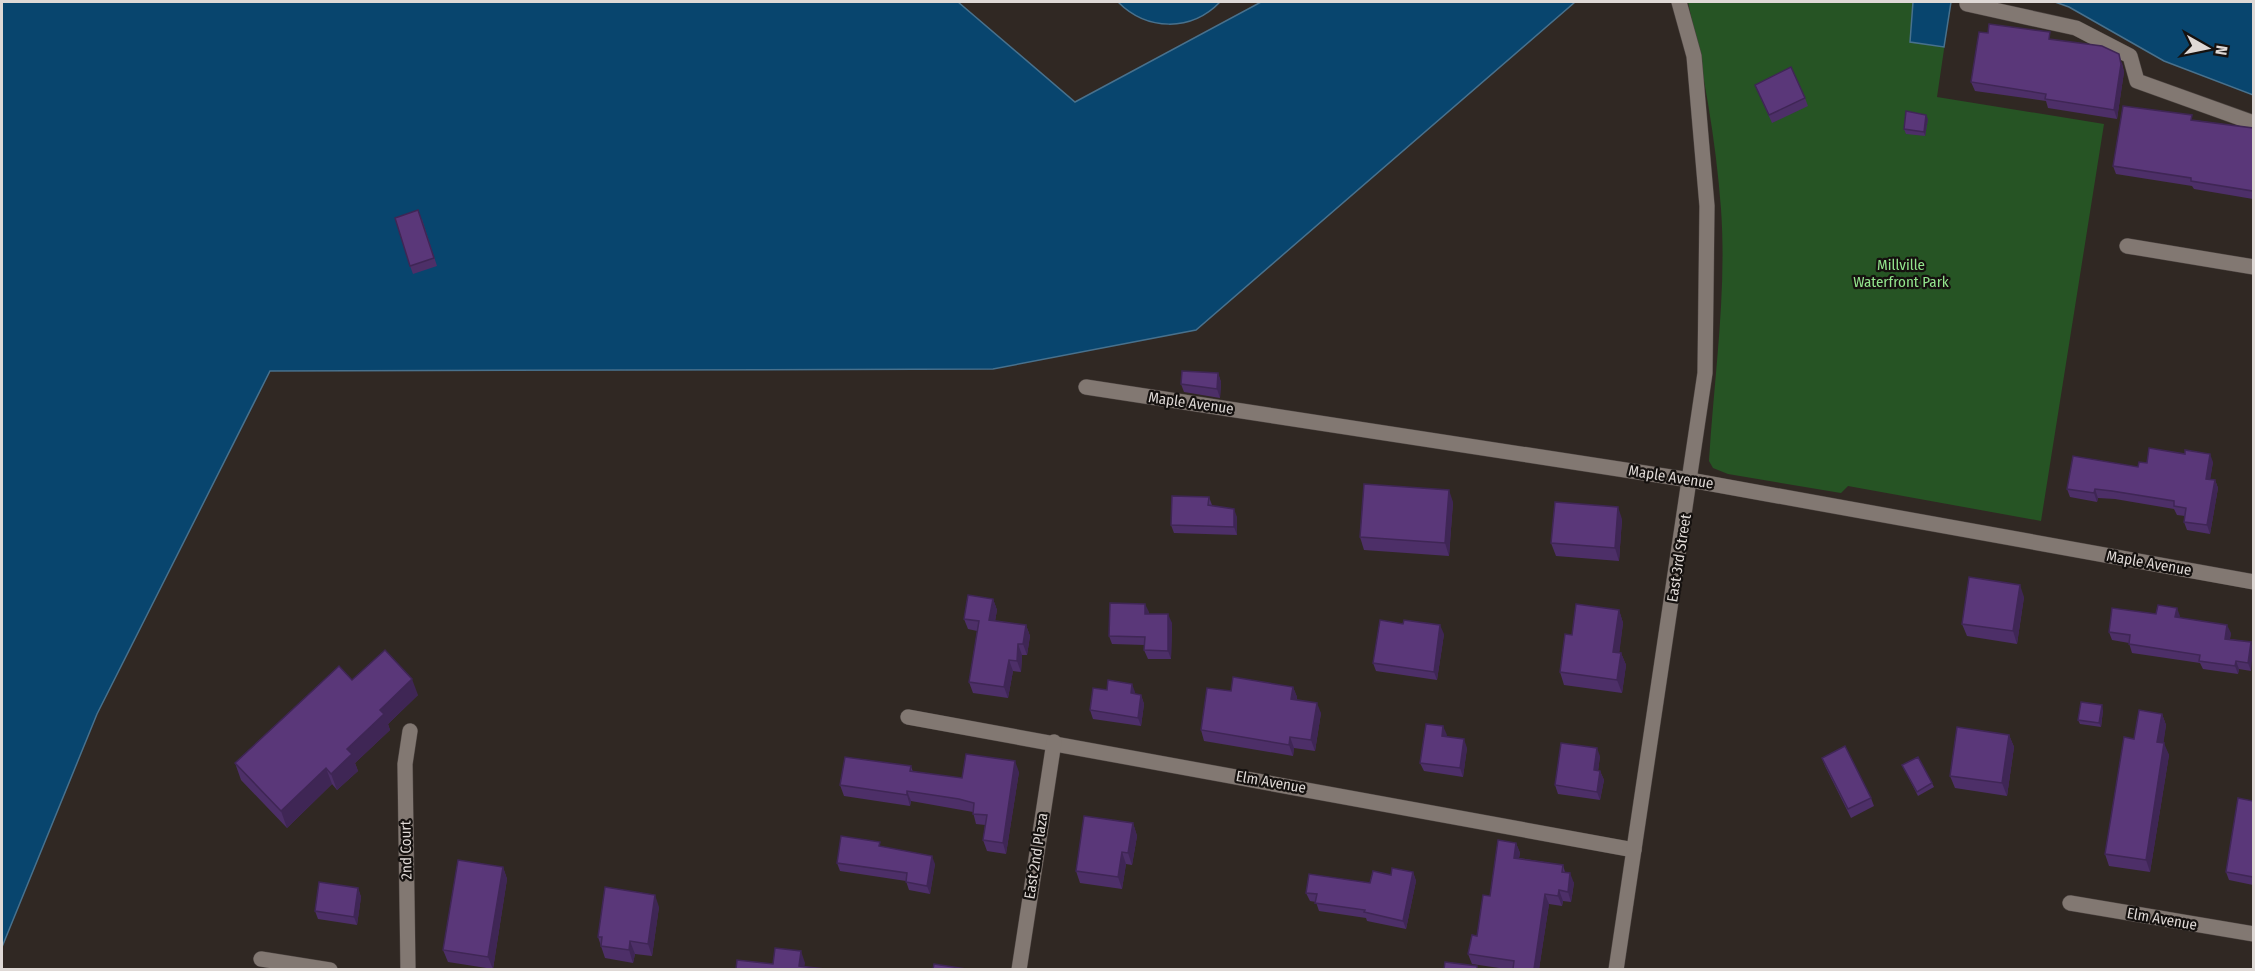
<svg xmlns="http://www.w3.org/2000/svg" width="2255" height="971" font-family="'Fira Sans Condensed',sans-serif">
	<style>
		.green { fill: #265424 }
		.water { fill: #08456e; stroke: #48718d; stroke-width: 1.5 }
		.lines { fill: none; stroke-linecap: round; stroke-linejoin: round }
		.minor-casing { stroke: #4c4441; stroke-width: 16 }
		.minor { stroke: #827872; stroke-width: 15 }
		.wall { fill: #4d2f68 }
		.shaded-wall { fill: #3f2655 }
		.building { fill: #5a3779; stroke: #3f2655; stroke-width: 1.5 }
		.labels { text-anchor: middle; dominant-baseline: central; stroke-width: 4.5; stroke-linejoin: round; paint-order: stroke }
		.park-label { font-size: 15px; fill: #93e48d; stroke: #15110f }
		.street-label { font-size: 15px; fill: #dfd9d6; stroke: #15110f }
	</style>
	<rect width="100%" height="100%" fill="#302823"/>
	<!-- green -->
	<path class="green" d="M1688,2H1913L1910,42L1951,2L1937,97L2104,124L2041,521L1848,486L1841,493L1728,474L1713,468L1709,461C1714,378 1727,293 1721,209C1716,139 1703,70 1688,2Z"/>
	<!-- water -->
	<g class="water">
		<path d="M2,2H958L1075,102L1261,2H1575L1196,330L993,369L270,371L97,714L2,947Z"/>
		<path d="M1118,2H1220C1191,32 1147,31 1118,2Z"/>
		<path d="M1913,2H1951L1944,47L1910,42Z"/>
		<path d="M2055,2H2253V95L2164,61L2069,7Z"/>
	</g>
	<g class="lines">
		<defs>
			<g id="minor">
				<path d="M1967,4L2076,28L2130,56L2137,81L2254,123"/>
				<path d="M2127,246L2254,267"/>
				<path d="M1086,387L1690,480L2254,582"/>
				<path d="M908,717L1634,850"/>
				<path d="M2070,903L2254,934"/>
				<path d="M261,959L330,970"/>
				<path d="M408,970L405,764L410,731"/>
				<path d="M1019,970L1054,742"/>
				<path d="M1616,970L1705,373L1707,206L1694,56L1679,2"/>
			</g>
		</defs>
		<!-- minor casing -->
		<use href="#minor" class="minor-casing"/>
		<!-- minor -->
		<use href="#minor" class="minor"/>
	</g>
	<!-- wall -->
	<g class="wall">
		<path d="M2053,40L2122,63L2124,72L2117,119L2048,108L2046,101L1975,91L1971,82Z"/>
		<path d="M1755,85L1805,98L1808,106L1772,123Z"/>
		<path d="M1928,119L1925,136L1906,134L1904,129Z"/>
		<path d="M2194,120L2253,128V199L2194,189L2192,186L2116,174L2113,166Z"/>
		<path d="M422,219L437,266L413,274L410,266Z"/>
		<path d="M1218,373L1221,382L1220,398L1184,392L1181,384Z"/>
		<path d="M2213,462L2210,479L2215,480L2218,488L2210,534L2187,530L2184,522L2185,516L2177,515L2174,509L2115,499L2098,498L2097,502L2070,497L2067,489L2138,467L2147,463Z"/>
		<path d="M1209,497L1212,505L1237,517V535L1174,533L1171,525Z"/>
		<path d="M1453,502L1449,556L1364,550L1360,537Z"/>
		<path d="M1622,519L1619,561L1556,556L1551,543Z"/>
		<path d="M2024,597L2017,644L1967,636L1962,624Z"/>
		<path d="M993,599L997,610L995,621L1026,625L1030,636L1027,655H1022L1021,672L1013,671L1008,698L973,693L969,682L977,631L968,629L964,619Z"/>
		<path d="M2177,608L2179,618L2231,633L2230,639L2251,642V671L2239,669L2238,674L2203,669L2200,663L2132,653L2129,643L2112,640L2109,632Z"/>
		<path d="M1619,610L1623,623L1619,652L1621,653L1626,665L1622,693L1564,685L1560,672L1572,635Z"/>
		<path d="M1149,612V614L1172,623L1171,659H1148L1144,650V645L1112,644L1109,636Z"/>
		<path d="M1444,634L1437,680L1376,671L1373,663Z"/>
		<path d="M352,680L418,695L388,724L390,730L355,763L358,771L337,790L332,784L287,828L241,780L235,763Z"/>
		<path d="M1293,687L1297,697V700L1321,713L1315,751L1294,748L1293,756L1204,741L1201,730L1231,691Z"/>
		<path d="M1107,690L1135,692V694L1141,695L1144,704L1141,726L1093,719L1090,710Z"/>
		<path d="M2103,710L2101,727L2080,724L2078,720Z"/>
		<path d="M2162,714L2166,725L2163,743L2169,755L2150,872L2109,866L2105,854L2134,739Z"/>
		<path d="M1443,726L1446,737L1467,748L1463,777L1424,771L1420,763Z"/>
		<path d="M2009,735L2014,747L2007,796L1955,788L1950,776Z"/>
		<path d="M1600,756L1598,771H1600L1604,780L1600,800L1558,794L1555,785Z"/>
		<path d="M1822,758L1871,798L1874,806L1851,818L1825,766Z"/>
		<path d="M1902,765L1932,783L1934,787L1918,796Z"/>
		<path d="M911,766L913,772L962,778L1019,772L1006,854L987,851L983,840L985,825L976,824L973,812L911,801L910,806L844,796L840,785Z"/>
		<path d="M2253,801V885L2229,880L2226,872Z"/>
		<path d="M1133,823L1137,836L1132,865L1126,864L1122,889L1080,883L1076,871Z"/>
		<path d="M1516,843L1520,853L1519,858L1563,865L1565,872L1574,883L1571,902L1563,901L1562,906L1549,904L1539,969H1506L1472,964L1468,954L1477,936L1490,896Z"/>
		<path d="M882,847L935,864L930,894L909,890L906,881L840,871L837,863Z"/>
		<path d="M503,867L507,879L493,969L448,962L443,950Z"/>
		<path d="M1413,872L1416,881L1406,929L1367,921L1366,918L1319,911L1316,902L1310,901L1306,893L1370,883L1391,875Z"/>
		<path d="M358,888L361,897L357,925L318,919L315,911Z"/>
		<path d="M659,907L652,956L635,954L633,963L605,958L598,937Z"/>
	</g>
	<!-- shaded-wall -->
	<g class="shaded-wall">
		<path d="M2119,54L2124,72L2117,119L2114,110Z"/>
		<path d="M1926,115L1928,119L1925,136L1924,132Z"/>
		<path d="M1218,373L1221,382L1220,398L1217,389Z"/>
		<path d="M2210,454L2213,462L2209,487L2206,479Z"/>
		<path d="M2215,480L2218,488L2210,534L2207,525Z"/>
		<path d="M2095,489L2098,498L2097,502L2094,493Z"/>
		<path d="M1449,490L1453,502L1449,556L1445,543Z"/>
		<path d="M1618,507L1622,519L1619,561L1615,548Z"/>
		<path d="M1234,509L1237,517V535L1234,527Z"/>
		<path d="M2020,585L2024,597L2017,644L2013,631Z"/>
		<path d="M993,599L997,610L993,631L989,620Z"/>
		<path d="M1145,604L1149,612V622L1145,614Z"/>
		<path d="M2177,608L2180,616L2178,626L2175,617Z"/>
		<path d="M1619,610L1623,623L1618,664L1613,652Z"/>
		<path d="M1168,614L1172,623L1171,659L1168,651Z"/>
		<path d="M1026,625L1030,636L1027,655L1023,644Z"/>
		<path d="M1440,625L1444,634L1437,680L1434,672Z"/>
		<path d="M2227,625L2231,633L2228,647L2225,639Z"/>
		<path d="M2251,642L2253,649L2251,671L2248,663Z"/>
		<path d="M1018,644L1022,655L1021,672L1017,661Z"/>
		<path d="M1621,653L1626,665L1622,693L1617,680Z"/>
		<path d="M1009,660L1013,671L1008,698L1004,687Z"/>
		<path d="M2236,661L2239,669L2238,674L2235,666Z"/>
		<path d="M412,679L418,695L388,724L390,730L355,763L358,771L337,790L331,774L347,749L380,710Z"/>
		<path d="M1132,684L1135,692L1134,702L1131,693Z"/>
		<path d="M1293,687L1297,697L1295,710L1291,699Z"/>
		<path d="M1141,695L1144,704L1141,726L1138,718Z"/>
		<path d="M1317,703L1321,713L1315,751L1311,740Z"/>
		<path d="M2102,705L2103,710L2101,727L2099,723Z"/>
		<path d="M2162,714L2166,725L2162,754L2157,742Z"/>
		<path d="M1443,726L1447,735L1445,744L1442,736Z"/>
		<path d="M2009,735L2014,747L2007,796L2002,783Z"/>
		<path d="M1290,737L1294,748L1293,756L1289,745Z"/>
		<path d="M1464,739L1467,748L1463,777L1460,768Z"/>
		<path d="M2164,743L2169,755L2150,872L2146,860Z"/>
		<path d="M1597,748L1600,756L1597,779L1594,770Z"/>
		<path d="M1015,761L1019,772L1006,854L1003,843Z"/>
		<path d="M326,768L332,784L287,828L281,811Z"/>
		<path d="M1600,771L1604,780L1600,800L1597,792Z"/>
		<path d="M907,791L911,801L910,806L907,795Z"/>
		<path d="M1133,823L1137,836L1132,865L1128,853Z"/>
		<path d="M1516,843L1520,853L1517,868L1514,858Z"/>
		<path d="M1122,852L1126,864L1122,889L1118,877Z"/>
		<path d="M932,856L935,864L930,894L927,886Z"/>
		<path d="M503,867L507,879L493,969L488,957Z"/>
		<path d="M1413,872L1416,881L1406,929L1403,921Z"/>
		<path d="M1570,873L1574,883L1571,902L1568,892Z"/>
		<path d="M358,888L361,897L357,925L354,917Z"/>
		<path d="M1559,890L1563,901L1562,906L1558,896Z"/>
		<path d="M1545,894L1549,904L1539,969H1534Z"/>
		<path d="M655,895L659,907L652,956L648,944Z"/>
		<path d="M630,941L635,954L633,963L629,950Z"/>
		<path d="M801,951L805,963L804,969L799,966Z"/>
	</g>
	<!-- building -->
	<g class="building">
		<path d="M1989,24L2050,32L2049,39L2102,46L2119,54L2121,64L2114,110L2045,99L2046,94L1971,82L1979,32L1988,33Z"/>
		<path d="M1791,67L1805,98L1769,115L1755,85Z"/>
		<path d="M2123,106L2192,115L2191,120L2253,128V191L2191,181V178L2113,166Z"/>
		<path d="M1906,111L1926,115L1924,132L1904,129Z"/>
		<path d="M418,210L434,258L410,266L395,218Z"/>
		<path d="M1182,371L1218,373L1217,389L1181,384Z"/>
		<path d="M2149,448L2185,454V450L2210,454L2206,479L2215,480L2207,525L2184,522L2186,508L2174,506V501L2112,491L2095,489L2094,493L2067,489L2073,456L2138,467L2139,462L2147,463Z"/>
		<path d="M1364,484L1449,490L1445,543L1360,537Z"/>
		<path d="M1172,496L1209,497L1208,505L1234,509V527L1171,525Z"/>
		<path d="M1555,502L1618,507L1615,548L1551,543Z"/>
		<path d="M1969,577L2020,585L2013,631L1962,624Z"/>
		<path d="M968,595L993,599L989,620L1026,625L1023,644H1018L1017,661L1009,660L1004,687L969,682L979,621L964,619Z"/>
		<path d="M1110,603L1145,604V614H1168V651L1144,650L1145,637L1109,636Z"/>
		<path d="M1576,604L1619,610L1613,652L1621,653L1617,680L1560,672L1565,634L1572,635Z"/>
		<path d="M2158,605L2177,608L2175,617L2227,625L2225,639L2251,642L2248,663L2236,661L2235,666L2199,661L2200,655L2129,644L2130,635L2109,632L2112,608L2156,614Z"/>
		<path d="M1380,620L1403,624L1404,620L1440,625L1434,672L1373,663Z"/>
		<path d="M385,650L412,679L380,710L384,714L347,749L352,754L331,774L326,768L281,811L235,763L339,666L352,680Z"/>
		<path d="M1233,677L1293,687L1291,699L1317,703L1311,740L1290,737L1289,745L1201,730L1207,688L1231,691Z"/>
		<path d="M1108,680L1132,684L1131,693L1141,695L1138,718L1090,710L1093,688L1107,690Z"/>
		<path d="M2081,702L2102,705L2099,723L2078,720Z"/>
		<path d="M2139,710L2162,714L2157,742L2164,743L2146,860L2105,854L2124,737L2134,739Z"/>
		<path d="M1426,724L1443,726L1442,736L1464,739L1460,768L1420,763Z"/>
		<path d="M1957,727L2009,735L2002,783L1950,776Z"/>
		<path d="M1561,743L1597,748L1594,770L1600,771L1597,792L1555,785Z"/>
		<path d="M1845,746L1871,798L1848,809L1822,758Z"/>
		<path d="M966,754L1015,761L1003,843L983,840L987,815L973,814L974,803L959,799L907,791V795L840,785L845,757L911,766L910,771L962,778Z"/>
		<path d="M1918,757L1932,783L1917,792L1902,765Z"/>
		<path d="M2238,798L2253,801V877L2226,872Z"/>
		<path d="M1084,816L1133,823L1128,853L1122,852L1118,877L1076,871Z"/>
		<path d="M841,836L880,842L879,846L932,856L927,886L906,882L907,873L837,863Z"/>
		<path d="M1498,840L1516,843L1514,858L1563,865L1562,872L1570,873L1568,892L1559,890L1558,896L1545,894L1534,969H1513L1514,961L1468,954L1472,935L1477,936L1483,895L1490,896Z"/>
		<path d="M458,860L503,867L488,957L443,950Z"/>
		<path d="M1392,868L1413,872L1403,921L1364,912L1365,910L1315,903L1317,894L1306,893L1309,874L1370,883L1373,871L1391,875Z"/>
		<path d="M319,882L358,888L354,917L315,911Z"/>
		<path d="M605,887L655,895L648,944L630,941L629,950L601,946L602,937H598Z"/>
		<path d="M775,948L801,951L799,966L825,969H736L737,960L773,964Z"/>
		<path d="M1445,962L1477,966V969H1444Z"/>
		<path d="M934,964L966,969H933Z"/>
	</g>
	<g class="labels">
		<!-- park labels -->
		<g class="park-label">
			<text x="1901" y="265">Millville<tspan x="1901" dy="17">Waterfront Park</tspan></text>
		</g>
		<!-- street labels -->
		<g class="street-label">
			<text transform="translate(1191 403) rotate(8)">Maple Avenue</text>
			<text transform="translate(1671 477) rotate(9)">Maple Avenue</text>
			<text transform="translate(1679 558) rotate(-81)">East 3rd Street</text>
			<text transform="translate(2149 563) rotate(10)">Maple Avenue</text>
			<text transform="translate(1271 782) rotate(10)">Elm Avenue</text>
			<text transform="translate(406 850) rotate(-91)">2nd Court</text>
			<text transform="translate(1036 856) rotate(-81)">East 2nd Plaza</text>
			<text transform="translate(2162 919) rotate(10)">Elm Avenue</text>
		</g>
	</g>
	<!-- border -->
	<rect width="2255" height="971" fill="none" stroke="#dfd9d6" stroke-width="6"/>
	<!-- north arrow -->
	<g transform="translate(2207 48) rotate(99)" stroke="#15110f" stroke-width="4.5" paint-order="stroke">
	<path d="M0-4.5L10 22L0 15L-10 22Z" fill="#dfd9d6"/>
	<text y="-9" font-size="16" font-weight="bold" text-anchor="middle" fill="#dfd9d6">N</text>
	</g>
</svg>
